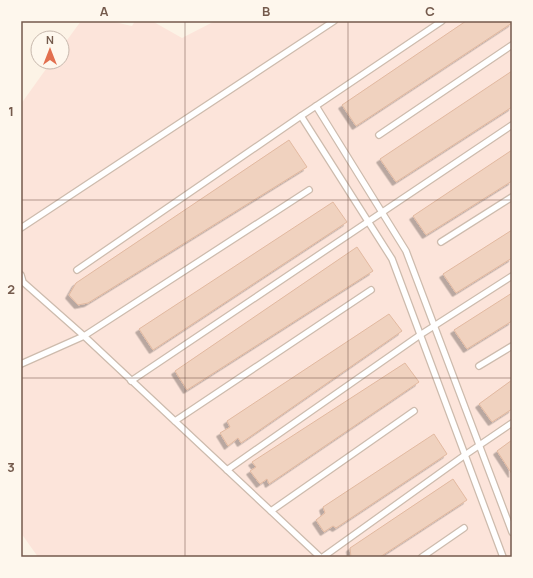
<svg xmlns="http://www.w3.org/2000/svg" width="533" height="578" font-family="Manrope,sans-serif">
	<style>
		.commercial { fill: #fce4da }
		.building { fill: #f0d2bf; stroke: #e2b9a0; filter: url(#shadow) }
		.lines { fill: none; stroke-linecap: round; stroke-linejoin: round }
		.lane-casing { stroke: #cdbbad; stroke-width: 8 }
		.lane { stroke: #fff; stroke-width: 5.5 }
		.grid { fill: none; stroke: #745a4c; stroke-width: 1; stroke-opacity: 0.55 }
		.neatline { fill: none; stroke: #745a4c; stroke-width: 1.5 }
		.grid-label { font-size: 13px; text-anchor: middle; font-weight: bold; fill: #745a4c }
	</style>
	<defs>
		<filter id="shadow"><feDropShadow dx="-3.5" dy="3.5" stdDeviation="0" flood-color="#0004"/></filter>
	</defs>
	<rect width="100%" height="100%" fill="#fcf3e6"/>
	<!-- commercial -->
	<path class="commercial" d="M81,21H110L132,26L135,21H152L182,38L215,21H512V557H38L21,533V104L51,62H62V47Z"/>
	<!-- building -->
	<g class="building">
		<path d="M466,21H512V23L356,126L342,105Z"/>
		<path d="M512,71V107L396,182L380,159Z"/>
		<path d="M289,140L307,167L88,303L78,305L69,295L76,283Z"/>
		<path d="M512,150V181L426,235L413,216Z"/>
		<path d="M333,202L347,222L153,350L139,329Z"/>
		<path d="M512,230V258L456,293L443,274Z"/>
		<path d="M357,247L373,271L187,390L175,371Z"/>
		<path d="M512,293V321L467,349L454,330Z"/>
		<path d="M389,314L402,331L241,443L238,438L228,446L220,433L230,427L227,421Z"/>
		<path d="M405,363L419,382L269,484L267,479L260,484L250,471L256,467L252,462Z"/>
		<path d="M512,380V409L492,422L479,404Z"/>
		<path d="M434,434L447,454L336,528L333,526L324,532L316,520L325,513L323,507Z"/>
		<path d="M512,440V474L497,451Z"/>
		<path d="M453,479L467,500L380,557H351L350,548Z"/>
	</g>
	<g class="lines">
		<defs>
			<g id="lane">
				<path d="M316,106L406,251L512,532"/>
				<path d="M301,116L392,259L503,557"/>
				<path d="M379,135L512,45"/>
				<path d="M21,228L334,21"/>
				<path d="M441,242L512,197"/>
				<path d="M77,270L301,116L316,106L442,21"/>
				<path d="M21,275L23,282L84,336L320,557"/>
				<path d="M21,364L84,336L309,190"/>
				<path d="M479,366L512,346"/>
				<path d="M131,381L512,125"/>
				<path d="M175,421L371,290"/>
				<path d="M227,470L420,335L512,276"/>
				<path d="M271,511L414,411"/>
				<path d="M323,557L465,455L512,423"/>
				<path d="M422,557L464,528"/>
			</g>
		</defs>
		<!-- lane casing -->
		<use href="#lane" class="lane-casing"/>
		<!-- lane -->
		<use href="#lane" class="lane"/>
	</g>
	<!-- grid -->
	<path class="grid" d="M185,21V557M348,21V557M21,200H512M21,378H512"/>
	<!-- border -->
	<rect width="533" height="578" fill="none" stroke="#fef7ed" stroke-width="44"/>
	<!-- north arrow -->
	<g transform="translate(50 50)"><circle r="19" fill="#fef7ed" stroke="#c7b8ad"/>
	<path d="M0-3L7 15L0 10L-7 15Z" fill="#e26f4f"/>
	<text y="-6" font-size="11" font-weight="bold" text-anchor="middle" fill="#745a4c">N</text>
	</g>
	<rect x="22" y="22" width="489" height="534" class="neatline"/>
	<g class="grid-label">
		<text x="104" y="16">A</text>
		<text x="266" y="16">B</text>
		<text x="430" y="16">C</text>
		<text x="11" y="116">1</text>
		<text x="11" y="294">2</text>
		<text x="11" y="472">3</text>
	</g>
</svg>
